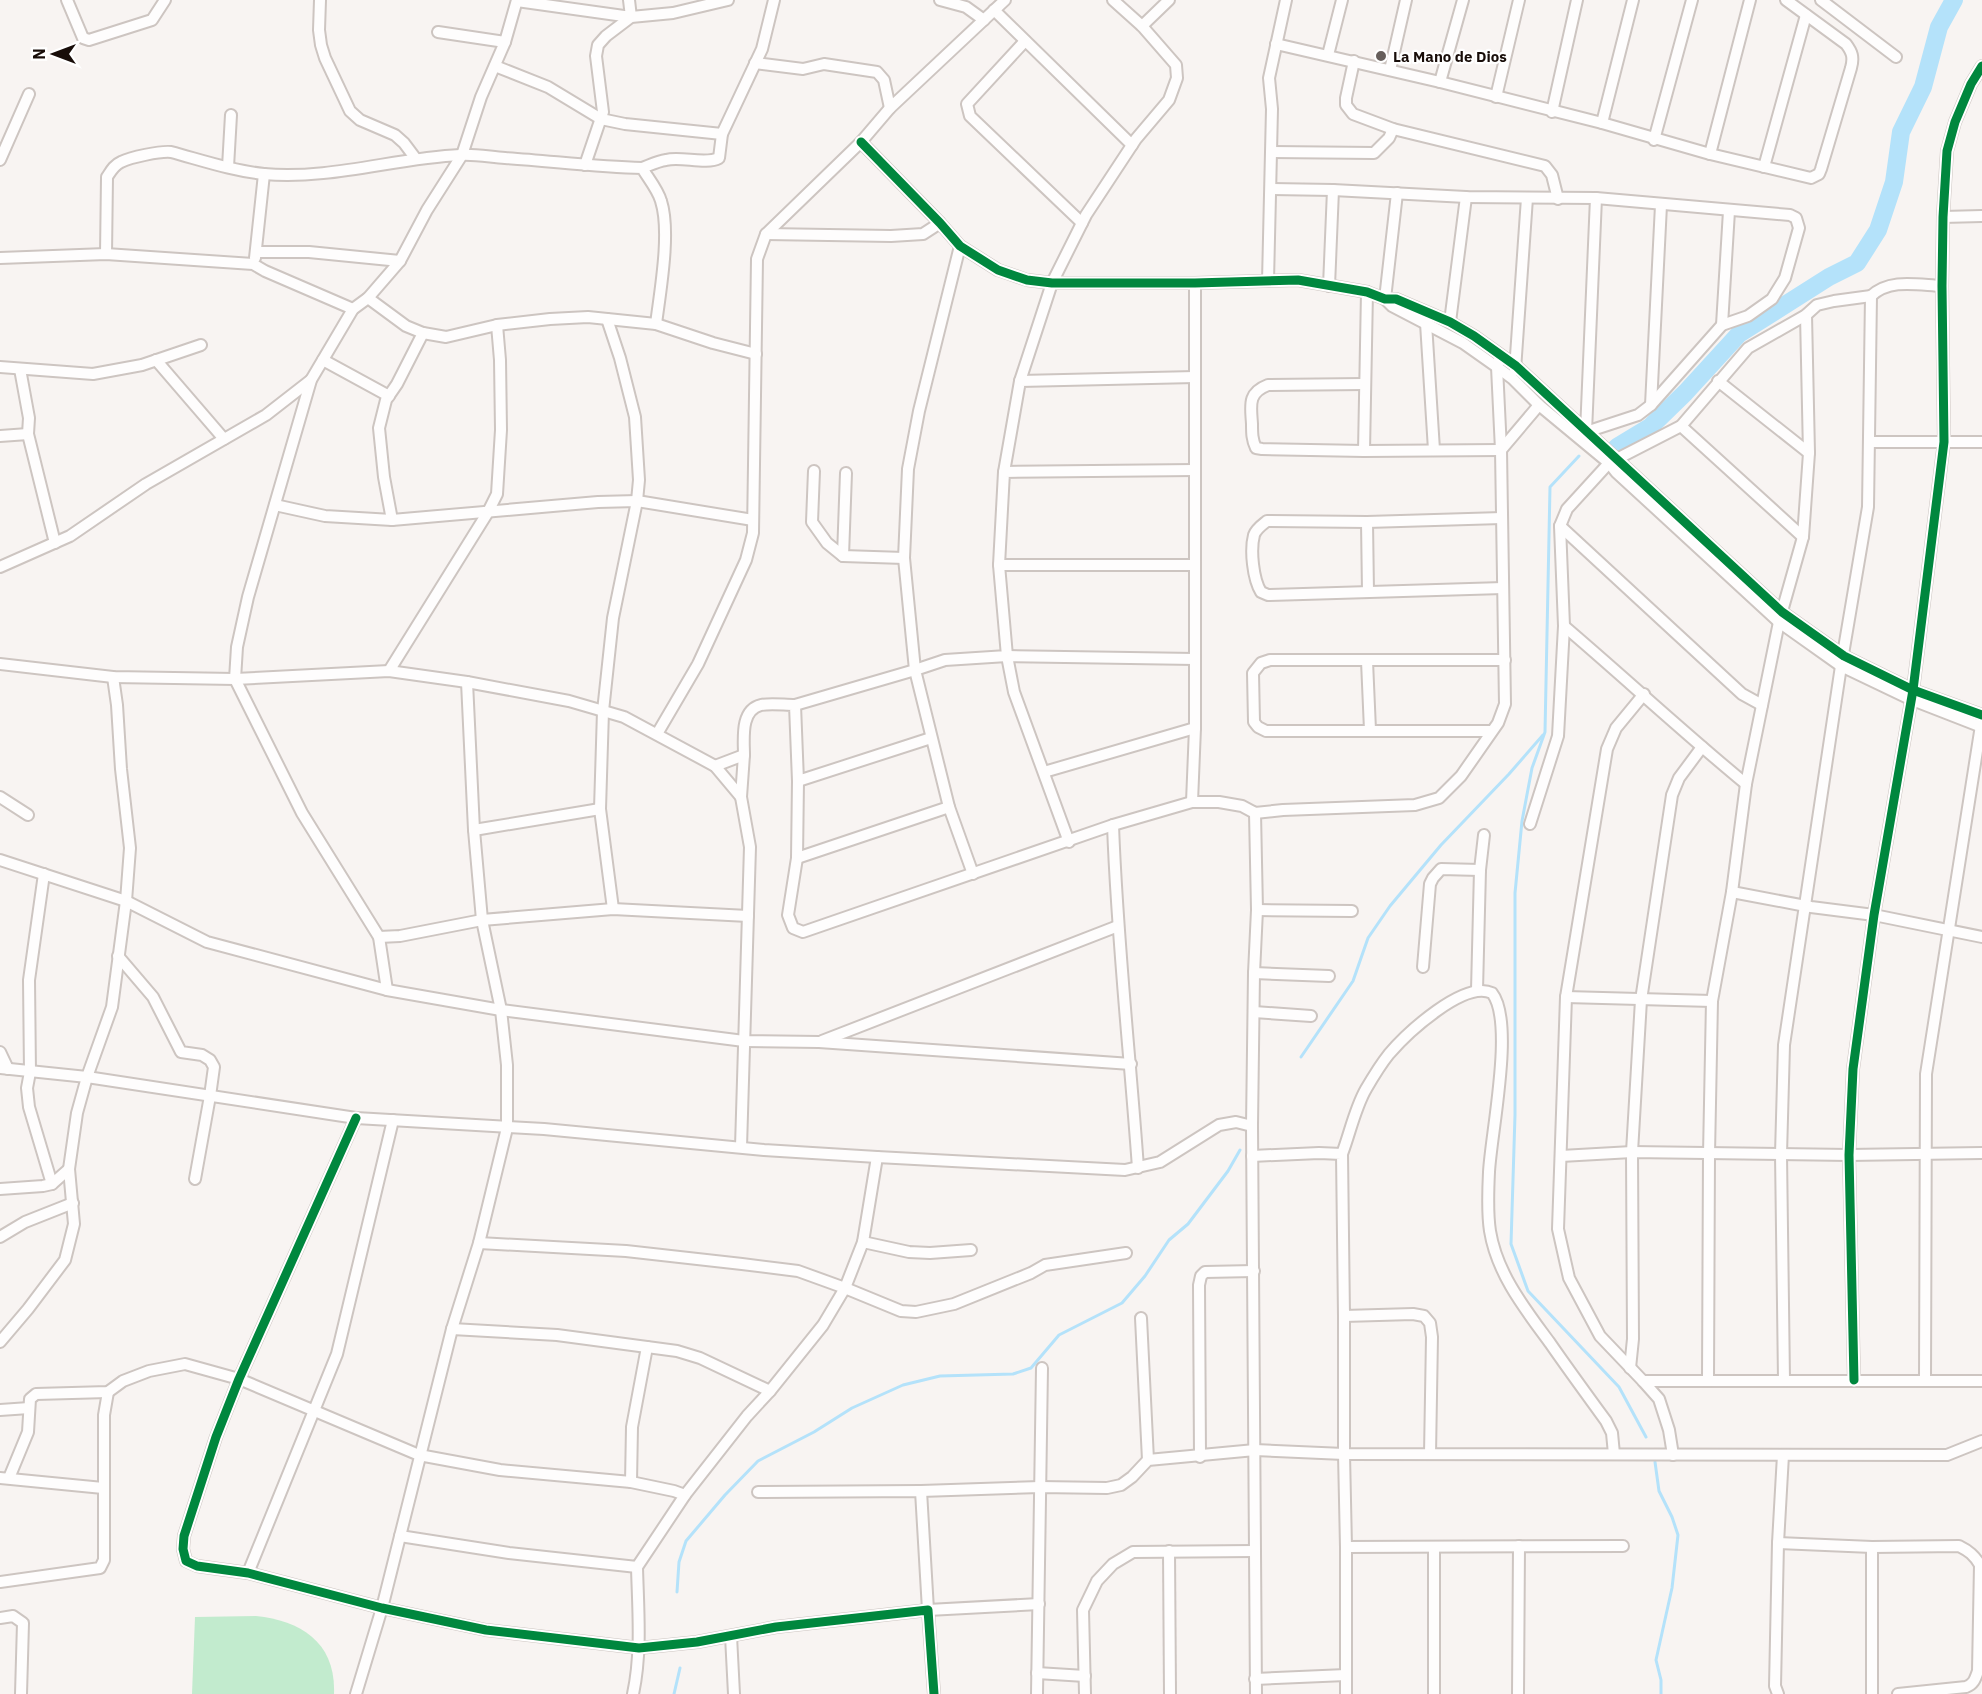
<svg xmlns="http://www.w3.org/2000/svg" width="1982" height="1694" font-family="'IBM Plex Sans',sans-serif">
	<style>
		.green { fill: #c2ebce }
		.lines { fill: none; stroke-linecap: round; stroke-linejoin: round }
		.stream { stroke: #b4e2fa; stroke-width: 3 }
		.river { stroke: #b4e2fa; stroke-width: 18 }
		.street-casing { stroke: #cdc5c1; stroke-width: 14 }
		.street { stroke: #fefdfd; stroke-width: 10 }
		.cycleway-casing { stroke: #fff; stroke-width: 13 }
		.cycleway { stroke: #00873e; stroke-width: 9 }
		.poi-dot { fill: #665e5b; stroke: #fff; stroke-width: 2 }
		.labels { text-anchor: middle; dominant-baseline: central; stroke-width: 4.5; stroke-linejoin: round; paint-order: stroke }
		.poi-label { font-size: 15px; font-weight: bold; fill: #180d09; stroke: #fff; text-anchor: start }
	</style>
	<rect width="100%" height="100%" fill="#f8f4f2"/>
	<!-- green -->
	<path class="green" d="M256,1616C302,1621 336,1643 334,1694H192L195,1617Z"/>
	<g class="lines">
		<!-- stream -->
		<g class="stream">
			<path d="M1579,456L1550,487L1545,732L1532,768L1522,821L1515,893V1115L1511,1244L1528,1291L1619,1387L1646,1437"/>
			<path d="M1301,1057L1353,981L1368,938L1390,906L1441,845L1509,774L1543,735"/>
			<path d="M1655,1462L1659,1491L1672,1517L1678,1535L1672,1588L1656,1660L1661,1680V1694"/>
			<path d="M677,1592L679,1562L686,1541L725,1495L758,1461L814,1432L852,1408L903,1385L940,1376L1013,1374L1031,1368L1059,1335L1122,1303L1145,1276L1169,1240L1188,1224L1228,1171L1240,1150"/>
			<path d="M674,1694L680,1668"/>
		</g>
		<!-- river -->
		<path class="river" d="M1617,447L1650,427L1685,393L1739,334L1829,277L1857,263L1878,230L1894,182L1901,132L1923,87L1939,27L1954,0"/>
		<defs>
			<g id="street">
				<path d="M67,0L83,38L89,40L152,20L165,0"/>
				<path d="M320,0L319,30L321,45L325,58L350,111L360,120L395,135L404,143L416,159"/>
				<path d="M940,0L966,7L984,20"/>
				<path d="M1821,0L1896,57"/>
				<path d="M517,1L631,17L629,0"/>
				<path d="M994,10L1132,145"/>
				<path d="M1142,26L1169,0"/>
				<path d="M438,32L505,42"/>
				<path d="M1025,41L967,104L970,116L1082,223"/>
				<path d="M1276,44L1440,82L1602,123L1710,154L1811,178L1819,174L1821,169L1851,68C1854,57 1852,52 1846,44L1786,0"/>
				<path d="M1328,55L1342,0"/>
				<path d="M1354,61L1346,98V105L1353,114L1393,129L1545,166L1552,175L1558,199"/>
				<path d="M755,63L803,69L824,64L877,72L884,80L890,108"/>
				<path d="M495,66L548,87L601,119L625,124L722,134"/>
				<path d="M1390,70L1406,0"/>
				<path d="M1440,82L1463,0"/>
				<path d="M1496,97L1519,0"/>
				<path d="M1552,112L1577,0"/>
				<path d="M1602,123L1633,0"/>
				<path d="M1654,140L1692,0"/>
				<path d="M861,142L940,223L960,246L998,270L1027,280L1052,283H1195L1298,280L1367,292L1385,299H1396L1450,322L1474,336L1516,366L1782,612L1844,656L1913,690L1982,715"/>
				<path d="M1272,152L1374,153L1389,138L1393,129"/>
				<path d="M1710,154L1750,0"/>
				<path d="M0,160L29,94"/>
				<path d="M585,165L603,112L596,56L598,45L606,36L631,17L673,13L728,0"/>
				<path d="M228,167L231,115"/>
				<path d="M1764,167L1806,15"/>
				<path d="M642,168C650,165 658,161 666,160C681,156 706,165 719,158L722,134L762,49L774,0"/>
				<path d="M1272,189L1333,190L1466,197L1596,198L1790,215L1796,218L1799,228L1785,278L1772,299L1748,316L1722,325L1651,405L1638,415L1586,432L1581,439"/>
				<path d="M1397,193L1385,299L1392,306L1463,343L1497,367L1513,379L1539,405L1609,463L1616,472L1779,622L1841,666L1910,699L1982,727"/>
				<path d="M1943,217L1982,216"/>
				<path d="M766,234L891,236L923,234L940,223"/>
				<path d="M257,252H309L400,261"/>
				<path d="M106,254L107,177C111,171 114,165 121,162C131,157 160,151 171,152C201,160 233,171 264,174C330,180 395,158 460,155C475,154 490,157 505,158C551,161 597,167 642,168C648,178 658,190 661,201C671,232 660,292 656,324"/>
				<path d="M0,258L106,254L253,264L265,271L353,309"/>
				<path d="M255,258L264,174"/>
				<path d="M1268,281L1272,109L1269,78L1286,0"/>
				<path d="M1329,286L1333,190"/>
				<path d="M368,298L406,326L423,333L446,337L497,325L550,319L588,317L656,324L713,343L756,354"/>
				<path d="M607,319L620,358L635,417L639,480L637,501L613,618L603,711L600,809L613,909"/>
				<path d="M1428,319L1426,323L1434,450"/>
				<path d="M1450,322L1466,197"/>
				<path d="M1722,325L1729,211"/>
				<path d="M156,360L224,439"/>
				<path d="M323,360L389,396"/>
				<path d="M0,367L93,374L142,365L201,345"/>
				<path d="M20,369L29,418L28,434L55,543"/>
				<path d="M1515,370L1527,198"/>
				<path d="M1020,381L1052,283L1086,215L1136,139L1169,100L1177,78L1176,65L1142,26L1113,0"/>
				<path d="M1718,381L1809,453"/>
				<path d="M1364,384L1268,385C1247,393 1251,406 1252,424C1252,433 1252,440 1256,448L1262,449L1364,451L1501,450"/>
				<path d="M1651,405L1661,205"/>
				<path d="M1681,426L1803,537"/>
				<path d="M1586,432L1596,198"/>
				<path d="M0,436L28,434"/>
				<path d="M1870,442H1982"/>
				<path d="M1501,450L1539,405"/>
				<path d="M1364,451L1367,292"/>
				<path d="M814,471L812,522L827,543L843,556L904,558"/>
				<path d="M1004,472L1020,381L1195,377"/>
				<path d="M275,505L325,516L392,520L598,502L637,501L753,520"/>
				<path d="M1502,518L1367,522L1267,521C1262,525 1256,529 1254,535C1250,550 1253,579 1261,592L1268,595L1503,588"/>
				<path d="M392,520L384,477L379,428L386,400L397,384L423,333"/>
				<path d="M1367,522L1368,592"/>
				<path d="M1560,526L1742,694L1762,705"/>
				<path d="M843,556L846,473"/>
				<path d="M999,565L1004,472L1195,470"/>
				<path d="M0,567L70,536L146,484L266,415L311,380"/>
				<path d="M1564,626C1625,678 1684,733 1746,784"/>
				<path d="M1367,661L1370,730"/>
				<path d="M0,664L113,677L235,679L389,671L467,682L569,701L624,717L715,766L741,797"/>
				<path d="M389,671L488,512L497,494L501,430L500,360L497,325"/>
				<path d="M1644,694L1616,728L1607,749L1566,997L1558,1229L1569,1278L1600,1336L1643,1381H1982"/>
				<path d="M795,705L915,670L904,558L908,469L919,411L960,246"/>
				<path d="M1491,731H1266L1258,727L1254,722L1253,673L1261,663L1270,660H1505"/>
				<path d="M657,734L698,664L746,560L753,533L757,259L766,234L861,142L890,108L1005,0"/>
				<path d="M744,755C744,739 740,710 761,705C771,703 784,705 795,705L798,781L931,738"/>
				<path d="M715,766L744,755L741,797L750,847L741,1147"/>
				<path d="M1044,772L1195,728"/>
				<path d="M798,781L797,858L788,915L793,928L803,932L1113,825L1192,802H1219L1242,806L1255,813L1283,810L1415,805L1439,798L1461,776L1498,723L1505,704L1501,450L1497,367L1500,356"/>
				<path d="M0,797L28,815"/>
				<path d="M1192,802L1195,728V283"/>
				<path d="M949,807L973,874"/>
				<path d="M1255,813L1257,910L1254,973L1252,1126L1256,1694"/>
				<path d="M1530,824L1558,736L1564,626L1560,526L1567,509L1609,463L1681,426L1748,348L1806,315L1817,305L1834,301L1871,296"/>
				<path d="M1113,825C1117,940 1130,1054 1138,1168"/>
				<path d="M474,830L600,809"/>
				<path d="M1069,842L1014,692L1007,656L1195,659"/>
				<path d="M797,858L949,807L915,670L945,660L1007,656L999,565H1195"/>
				<path d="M0,860L126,901L207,942L387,990L501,1010L744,1041L819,1042L1131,1064"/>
				<path d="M44,874L29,980L30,1072L27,1088L29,1107L52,1184"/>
				<path d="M1732,892L1811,907L1874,915L1982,937"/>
				<path d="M1257,910L1352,911"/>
				<path d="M379,937L400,936L482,920L613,909L748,916"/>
				<path d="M118,956L153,997L181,1052L202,1055L210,1060L214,1067L210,1096L195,1179"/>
				<path d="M1423,967L1430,884L1433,878L1441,869L1480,870"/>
				<path d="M1254,973L1329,976"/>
				<path d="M387,990L379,937L302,813L235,679L237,647L248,597L311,380L353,309L368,298L400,261L427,210L462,155L481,97L505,42L517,0"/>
				<path d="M1477,990L1480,870L1484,835"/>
				<path d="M1566,997L1712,1001"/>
				<path d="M1254,1012L1311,1016"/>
				<path d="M822,1041L1118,926"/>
				<path d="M0,1052L8,1069"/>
				<path d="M0,1068L87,1077L356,1118L544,1129L764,1150L877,1157L1125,1170L1160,1162L1219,1125L1236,1122L1252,1126"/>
				<path d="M356,1118L239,1379L216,1437L184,1536L183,1549L186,1561L197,1566L248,1573L382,1608L486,1630L639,1648L697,1642L776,1627L928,1610L934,1694"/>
				<path d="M1342,1154C1350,1133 1355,1108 1366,1089C1373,1077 1381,1064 1389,1054C1407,1033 1464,980 1492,993C1515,1022 1491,1133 1489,1172C1488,1192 1487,1212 1490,1231C1497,1274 1525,1309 1550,1343C1568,1369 1587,1395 1606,1421L1612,1433L1614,1454"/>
				<path d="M1252,1156L1319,1153L1342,1154L1344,1316L1413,1314L1424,1316L1430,1323L1432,1337L1430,1454"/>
				<path d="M1561,1156L1632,1152L1849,1155L1982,1153"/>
				<path d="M0,1189L43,1186L52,1184L69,1169"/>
				<path d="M0,1237L25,1222L73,1203"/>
				<path d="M863,1242L909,1252L930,1253L971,1250"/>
				<path d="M479,1243L626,1251L742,1264L798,1271L845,1288L863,1242L877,1157"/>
				<path d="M1344,1316V1454L1346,1547"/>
				<path d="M1141,1318L1148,1460"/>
				<path d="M452,1329L557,1335L677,1351L700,1358L770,1391L823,1325L845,1288L901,1311L916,1312L954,1304L1031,1273L1045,1265L1126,1253"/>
				<path d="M0,1342L28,1309L65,1260L74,1224L69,1169L77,1113L87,1077L112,1007L126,901L130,848L121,769L117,705L113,677"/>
				<path d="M1630,1368L1633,1339L1632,1152L1641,1000L1672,795L1679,778L1702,747"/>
				<path d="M1784,1380L1781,1154L1784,1045L1841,666L1868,507L1871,296C1890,278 1918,285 1942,286"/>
				<path d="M1854,1380L1849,1155L1853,1069L1874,915L1913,690L1944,442L1942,286L1943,217L1947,151L1955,122L1971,84L1982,66"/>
				<path d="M1925,1380L1926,1074L1982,719"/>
				<path d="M1643,1381L1659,1399L1669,1430L1673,1455"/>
				<path d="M1708,1381L1709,1154L1712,1001L1732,892L1746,784L1779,622L1803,537L1809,453L1806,315"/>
				<path d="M0,1410L29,1408"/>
				<path d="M1200,1457L1199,1285L1201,1276L1205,1272L1254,1271"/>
				<path d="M0,1478L103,1488"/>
				<path d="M9,1478L28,1432L30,1399L36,1394L108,1392L123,1381L149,1371L185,1364L239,1379L419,1455L500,1470L631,1482L674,1491L685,1495L747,1416L770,1391"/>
				<path d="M631,1482L632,1427L647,1347"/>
				<path d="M921,1491L1040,1487L1107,1488L1121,1485L1132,1477L1148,1460L1255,1450L1344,1454L1947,1455L1982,1441"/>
				<path d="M758,1492L921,1491L928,1610L1039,1604"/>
				<path d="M400,1536L509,1553L637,1567L685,1495"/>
				<path d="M1778,1543L1872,1547L1959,1546C1969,1551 1974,1555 1980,1565L1978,1671C1975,1679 1974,1684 1966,1687L1898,1694"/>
				<path d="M1169,1551L1170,1694"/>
				<path d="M248,1573L337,1354L393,1120"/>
				<path d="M0,1582L100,1568L104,1560V1415L108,1392"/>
				<path d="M0,1618L13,1616L23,1623L21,1694"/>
				<path d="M731,1636L734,1694"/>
				<path d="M1037,1673L1085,1676"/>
				<path d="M1255,1679L1346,1675"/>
				<path d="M356,1694L382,1608L452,1329L479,1243L507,1128V1065L501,1010L482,920L474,830L467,682"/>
				<path d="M633,1694C642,1652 638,1609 637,1567"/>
				<path d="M1037,1694L1042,1368"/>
				<path d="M1085,1694L1083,1610L1097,1581L1113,1564L1133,1552L1254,1551"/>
				<path d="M1346,1694V1547L1623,1546"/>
				<path d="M1434,1694V1547"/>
				<path d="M1518,1694L1519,1546"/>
				<path d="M1778,1694L1775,1686L1778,1543L1783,1455"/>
				<path d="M1872,1694V1547"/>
			</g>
		</defs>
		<!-- street casing -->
		<use href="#street" class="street-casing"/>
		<!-- street -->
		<use href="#street" class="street"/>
		<defs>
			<g id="cycleway">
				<path d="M861,142L940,223L960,246L998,270L1027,280L1052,283H1195L1298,280L1367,292L1385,299H1396L1450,322L1474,336L1516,366L1782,612L1844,656L1913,690L1982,715"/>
				<path d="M356,1118L239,1379L216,1437L184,1536L183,1549L186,1561L197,1566L248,1573L382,1608L486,1630L639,1648L697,1642L776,1627L928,1610L934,1694"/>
				<path d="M1854,1380L1849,1155L1853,1069L1874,915L1913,690L1944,442L1942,286L1943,217L1947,151L1955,122L1971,84L1982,66"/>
			</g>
		</defs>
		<!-- cycleway casing -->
		<use href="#cycleway" class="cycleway-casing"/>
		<!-- cycleway -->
		<use href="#cycleway" class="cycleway"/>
	</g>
	<!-- markers -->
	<circle class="poi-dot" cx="1381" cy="56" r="6"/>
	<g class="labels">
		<!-- poi labels -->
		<g class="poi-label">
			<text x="1393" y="56">La Mano de Dios</text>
		</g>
	</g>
	<!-- north arrow -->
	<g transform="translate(54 54) rotate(270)" stroke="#ffffff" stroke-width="4.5" paint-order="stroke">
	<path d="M0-4.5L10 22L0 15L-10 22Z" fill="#180d09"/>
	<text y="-9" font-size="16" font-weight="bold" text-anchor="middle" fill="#180d09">N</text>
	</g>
</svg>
